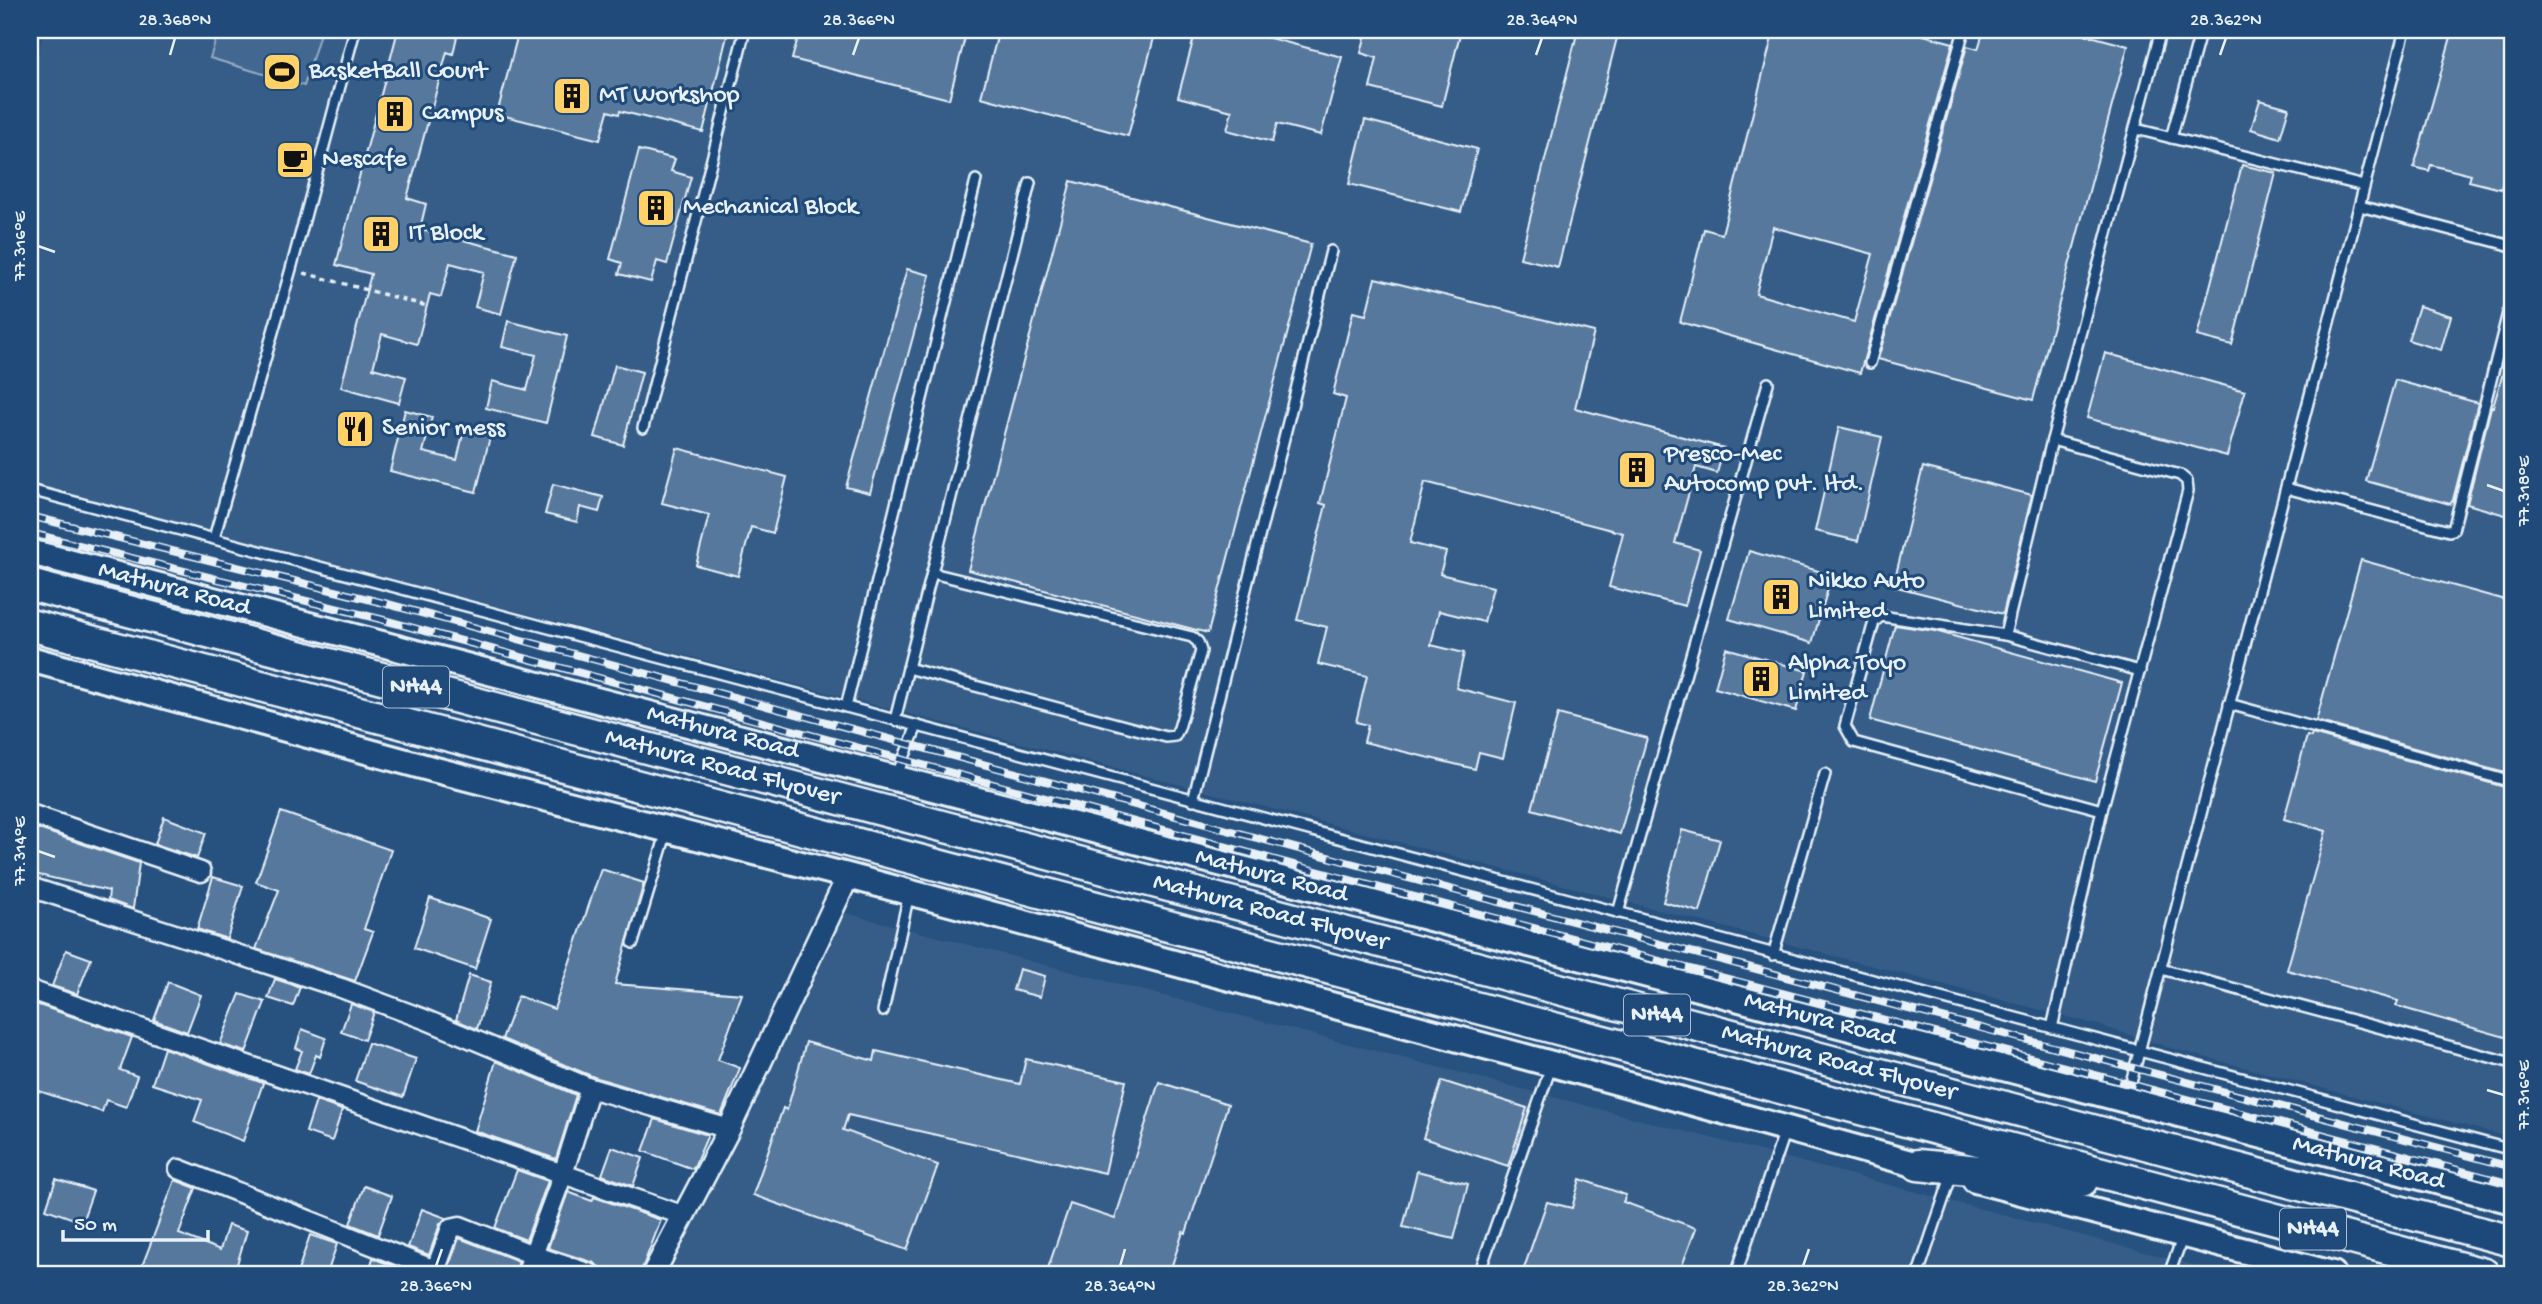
<svg xmlns="http://www.w3.org/2000/svg" width="2542" height="1304" font-family="'Gochi Hand',sans-serif">
	<style>
		.built { fill: #355d88 }
		.green { fill: #436891; stroke: #96acc4; stroke-width: 2 }
		.building { fill: #57789d; stroke: #e8f1f8; stroke-width: 2; fill-rule: evenodd }
		.lines { fill: none; stroke-linecap: round; stroke-linejoin: round }
		.service-casing { stroke: #e8f1f8; stroke-width: 14 }
		.minor-casing { stroke: #e8f1f8; stroke-width: 23 }
		.tertiary-casing { stroke: #e8f1f8; stroke-width: 26 }
		.secondary-casing { stroke: #e8f1f8; stroke-width: 30 }
		.trunk-casing { stroke: #e8f1f8; stroke-width: 35 }
		.path { stroke: #e8f1f8; stroke-width: 3.5; stroke-dasharray: 5 5; stroke-linecap: butt }
		.service { stroke: #1f4a7a; stroke-width: 9 }
		.minor { stroke: #1f4a7a; stroke-width: 18 }
		.tertiary { stroke: #1f4a7a; stroke-width: 21 }
		.secondary { stroke: #1f4a7a; stroke-width: 24 }
		.trunk { stroke: #1f4a7a; stroke-width: 30 }
		.rail-casing { stroke: #e8f1f8; stroke-width: 8 }
		.rail { stroke: #1f4a7a; stroke-width: 5; stroke-dasharray: 16; stroke-linecap: butt }
		.ticks { fill: none; stroke: #e8f1f8; stroke-width: 2.5 }
		.labels { text-anchor: middle; dominant-baseline: central; stroke-width: 6; stroke-linejoin: round; paint-order: stroke }
		.shield { fill: #1f4a7a; stroke: #acbfd2; stroke-width: 2 }
		.shield-label { font-size: 24px; font-weight: bold; fill: #e8f1f8 }
		.poi-label { font-size: 26px; fill: #e8f1f8; stroke: #1f4a7a; text-anchor: start }
		.street-label { font-size: 26px; fill: #e8f1f8; stroke: #1f4a7a }
		.neatline { fill: none; stroke: #e8f1f8; stroke-width: 2.5 }
		.ticks-label { font-size: 18px; text-anchor: middle; fill: #e8f1f8 }
	</style>
	<rect width="100%" height="100%" fill="#27517f"/>
	<filter id="ink" filterUnits="userSpaceOnUse"><feTurbulence type="fractalNoise" baseFrequency=".0143" numOctaves="2"/><feDisplacementMap in="SourceGraphic" scale="14" xChannelSelector="R" yChannelSelector="G"/><feConvolveMatrix kernelMatrix="1 2 1 2 8 2 1 2 1" color-interpolation-filters="sRGB"/></filter>
	<g filter="url(#ink)">
		<!-- built -->
		<g class="built">
			<path d="M44,30H2512V1138L2174,1049L2098,1025L30,484V85Z"/>
			<path d="M842,912L1730,1143L2228,1274H668Z"/>
		</g>
		<!-- green -->
		<path class="green" d="M219,30H321L304,86L210,58Z"/>
		<!-- building -->
		<g class="building">
			<path d="M398,30H451L458,32L453,54L447,52L407,198L426,204L420,229L517,254L501,314L475,307L484,272L450,263L441,297L430,294L417,344L382,334L373,368L406,377L399,403L341,387L371,274L336,265Z"/>
			<path d="M519,30H703L727,36L703,132L620,111L619,114L608,111L600,140L497,114Z"/>
			<path d="M800,30H967L949,99L792,59Z"/>
			<path d="M999,30H1156L1128,136L981,97Z"/>
			<path d="M1196,30H1239L1342,57L1321,135L1277,124L1272,142L1227,130L1232,111L1178,97Z"/>
			<path d="M1367,30H1461L1442,106L1370,88L1377,58L1361,53Z"/>
			<path d="M1578,30H1619L1558,267L1520,258Z"/>
			<path d="M1774,30H1917L1916,33L1953,43L1860,373L1680,322L1704,229L1722,234ZM1773,227L1873,254L1854,322L1756,294Z"/>
			<path d="M1984,30H2068L2128,46L2033,400L1878,359L1967,46L1978,49Z"/>
			<path d="M2453,30L2474,35L2475,32L2512,43V145L2501,189L2469,181L2471,175L2431,165L2429,171L2414,167Z"/>
			<path d="M2260,100L2289,108L2280,138L2251,129Z"/>
			<path d="M1365,120L1477,149L1461,212L1349,184Z"/>
			<path d="M639,150L675,159L671,171L691,177L667,264L657,261L651,282L619,274L622,263L610,259Z"/>
			<path d="M2242,165L2276,173L2232,345L2197,336Z"/>
			<path d="M1071,181L1311,244L1208,633L968,570Z"/>
			<path d="M907,269L930,275L870,493L846,487Z"/>
			<path d="M1375,278L1594,332L1575,408L1724,448L1717,473L1696,467L1675,543L1700,550L1685,606L1609,587L1623,533L1425,482L1410,543L1446,552L1440,574L1493,587L1484,622L1439,611L1431,645L1464,653L1456,688L1516,703L1503,758L1479,752L1475,769L1364,742L1368,725L1356,722L1367,676L1318,664L1327,627L1297,620L1326,505L1320,503L1346,398L1333,394L1353,312L1366,315Z"/>
			<path d="M2419,306L2451,316L2441,350L2408,340Z"/>
			<path d="M508,321L567,336L546,423L486,408L492,381L527,390L536,355L502,347Z"/>
			<path d="M2105,353L2245,391L2227,456L2087,418Z"/>
			<path d="M2508,356L2512,357V517L2467,504L2491,407H2493Z"/>
			<path d="M615,365L642,372L623,445L595,437Z"/>
			<path d="M2395,380L2478,403L2453,500L2450,504L2366,481Z"/>
			<path d="M405,410L432,417L423,452L457,460L465,426L491,433L476,492L390,471Z"/>
			<path d="M1839,427L1882,437L1858,541L1815,531Z"/>
			<path d="M677,448L787,477L773,533L751,527L738,576L696,565L709,515L662,503Z"/>
			<path d="M1923,467L2032,495L2003,614L1893,586Z"/>
			<path d="M553,484L603,497L599,512L580,507L577,522L545,514Z"/>
			<path d="M1749,551L1832,575L1812,643L1729,619Z"/>
			<path d="M2361,560L2512,602V775L2316,721Z"/>
			<path d="M1895,625L1935,631L2122,683L2095,781L1870,720Z"/>
			<path d="M1726,648L1807,671L1796,711L1715,688Z"/>
			<path d="M1558,714L1647,738L1620,834L1532,809Z"/>
			<path d="M2312,734L2512,789V1039L2396,1006L2398,1001L2287,970L2326,831L2284,819L2307,736L2311,737Z"/>
			<path d="M281,812L391,850L364,929L373,932L355,981L256,949L279,890L256,882Z"/>
			<path d="M164,817L206,833L197,858L155,844Z"/>
			<path d="M30,826L139,863L133,909L108,900L109,891L30,873Z"/>
			<path d="M1682,830L1720,840L1700,912L1663,902Z"/>
			<path d="M601,869L644,883L615,984L742,994L718,1060L740,1068L721,1115L594,1077L502,1039L518,996L554,1009Z"/>
			<path d="M213,877L243,886L227,939L197,929Z"/>
			<path d="M430,898L491,919L475,969L414,948Z"/>
			<path d="M66,950L91,959L77,994L52,986Z"/>
			<path d="M1019,969L1045,976L1040,997L1013,990Z"/>
			<path d="M469,975L491,982L477,1029L456,1020Z"/>
			<path d="M275,979L300,987L293,1006L268,998Z"/>
			<path d="M168,982L201,995L187,1032L154,1020Z"/>
			<path d="M240,994L265,1002L246,1052L220,1044Z"/>
			<path d="M30,1002L132,1037L120,1070L137,1076L126,1107L106,1100L102,1112L30,1088Z"/>
			<path d="M351,1004L374,1012L364,1040L341,1032Z"/>
			<path d="M302,1029L326,1038L320,1057L316,1055L309,1074L295,1069L302,1051L296,1048Z"/>
			<path d="M806,1042L874,1061L876,1051L1020,1084L1026,1059L1126,1081L1105,1173L848,1115L843,1130L938,1165L907,1250L753,1195L783,1108L787,1110Z"/>
			<path d="M368,1043L416,1059L403,1097L355,1081Z"/>
			<path d="M164,1048L263,1083L243,1141L194,1122L202,1100L152,1084Z"/>
			<path d="M496,1061L576,1095L556,1159L475,1131Z"/>
			<path d="M1442,1081L1527,1108L1508,1166L1423,1138Z"/>
			<path d="M1159,1082L1228,1104L1186,1233L1183,1232L1169,1274H1046L1070,1204L1115,1219Z"/>
			<path d="M316,1101L342,1110L332,1141L306,1132Z"/>
			<path d="M655,1119L708,1135L693,1169L643,1151Z"/>
			<path d="M612,1147L643,1158L633,1186L602,1175Z"/>
			<path d="M517,1170L548,1181L526,1240L495,1228Z"/>
			<path d="M1417,1171L1468,1184L1454,1239L1403,1227Z"/>
			<path d="M56,1179L93,1191L82,1222L46,1209Z"/>
			<path d="M1580,1179L1626,1195L1623,1202L1696,1228L1679,1274H1522L1547,1202L1572,1208Z"/>
			<path d="M175,1180L196,1188L179,1234L220,1250L228,1225L247,1231L234,1274H139Z"/>
			<path d="M364,1186L392,1196L378,1235L350,1224Z"/>
			<path d="M568,1192L592,1201L594,1197L661,1220L640,1274H607L602,1273L595,1263L548,1248Z"/>
			<path d="M422,1209L446,1218L440,1224L429,1255L408,1247Z"/>
			<path d="M310,1235L337,1244L327,1274H297Z"/>
			<path d="M459,1238L519,1261L515,1274H446Z"/>
			<path d="M373,1258L393,1266L390,1274H368Z"/>
		</g>
		<g class="lines">
			<defs>
				<g id="service">
					<path d="M2136,129L2364,186"/>
					<path d="M2171,138L2201,30"/>
					<path d="M2360,206L2512,246"/>
					<path d="M1870,363L1964,30"/>
					<path d="M643,428L745,30"/>
					<path d="M2286,488L2449,531L2453,530L2512,297"/>
					<path d="M30,490L2512,1150"/>
					<path d="M214,538L291,269L355,30"/>
					<path d="M2005,635L2052,440L2161,30"/>
					<path d="M908,668L1166,737L1175,736L1179,728L1201,651L1198,642L1192,637L932,573"/>
					<path d="M2229,704L2512,782"/>
					<path d="M846,707L976,180"/>
					<path d="M895,720L1030,183"/>
					<path d="M896,777L917,726"/>
					<path d="M1193,800L1331,251"/>
					<path d="M2102,810L1854,742L1845,726L1874,622L1881,616L2005,635L2140,671"/>
					<path d="M1618,913L1768,383"/>
					<path d="M633,943L667,831"/>
					<path d="M1773,955L1825,774"/>
					<path d="M2161,969L2512,1063"/>
					<path d="M883,1011L909,894"/>
					<path d="M2052,1028L2102,810L2188,491L2187,481L2180,475L2052,440"/>
					<path d="M2127,1098L2405,30"/>
					<path d="M1479,1274L1552,1064"/>
					<path d="M1736,1274L1785,1130"/>
					<path d="M1918,1274L1952,1174"/>
					<path d="M2169,1274L2183,1236"/>
				</g>
				<g id="minor">
					<path d="M30,814L201,872"/>
					<path d="M30,887L341,988L424,1019L590,1088L729,1129"/>
					<path d="M30,990L682,1215"/>
					<path d="M179,1169L435,1270"/>
					<path d="M434,1274L451,1228L460,1226L533,1255L591,1274"/>
					<path d="M526,1274L563,1174L590,1088"/>
				</g>
				<path id="tertiary" d="M653,1274L729,1129L848,876"/>
				<g id="secondary">
					<path id="s1" d="M30,552L2512,1201"/>
					<path d="M30,659L432,769L848,876L1552,1064L1936,1170"/>
					<path d="M1975,1180L2333,1274"/>
				</g>
				<g id="trunk">
					<path id="s2" d="M30,585L2512,1241"/>
					<path d="M30,625L2484,1274"/>
					<path d="M1918,1165L2082,1181"/>
				</g>
			</defs>
			<!-- service casing -->
			<use href="#service" class="service-casing"/>
			<!-- minor casing -->
			<use href="#minor" class="minor-casing"/>
			<!-- tertiary casing -->
			<use href="#tertiary" class="tertiary-casing"/>
			<!-- secondary casing -->
			<use href="#secondary" class="secondary-casing"/>
			<!-- trunk casing -->
			<use href="#trunk" class="trunk-casing"/>
			<!-- path -->
			<path class="path" d="M304,273L427,306"/>
			<!-- service -->
			<use href="#service" class="service"/>
			<!-- minor -->
			<use href="#minor" class="minor"/>
			<!-- tertiary -->
			<use href="#tertiary" class="tertiary"/>
			<!-- secondary -->
			<use href="#secondary" class="secondary"/>
			<!-- trunk -->
			<use href="#trunk" class="trunk"/>
			<defs>
				<g id="rail">
					<path d="M30,516L384,603L1343,861L2512,1167"/>
					<path d="M30,533L380,619L1339,877L2512,1184"/>
				</g>
			</defs>
			<!-- rail casing -->
			<use href="#rail" class="rail-casing"/>
			<!-- rail -->
			<use href="#rail" class="rail"/>
		</g>
	</g>
	<!-- ticks -->
	<path class="ticks" d="M170,55L175,38M853,55L859,38M1536,55L1542,38M2220,55L2226,38M38,246L55,252M2487,485L2504,491M38,851L55,857M2487,1090L2504,1095M436,1266L442,1249M1120,1266L1125,1249M1803,1266L1809,1249"/>
	<!-- icons -->
	<defs>
		<symbol id="stadium-square" viewBox="-11 -11 22 22"><rect x="-9" y="-9" width="18" height="18" rx="4" fill="#ffd166" stroke="#1f4a7a"/><path d="M0-5a6.5 5 0 1 0 0 10a6.5 5 0 1 0 0-10ZM-3.5-1.8h7v3.6h-7Z" fill="#111"/></symbol>
		<symbol id="building-square" viewBox="-11 -11 22 22"><rect x="-9" y="-9" width="18" height="18" rx="4" fill="#ffd166" stroke="#1f4a7a"/><path d="M-4-6H4V6H1V3H-1V6H-4ZM-2.5-4.3h1.7v1.8h-1.7ZM.8-4.3h1.7v1.8H.8ZM-2.5-1h1.7V.8h-1.7ZM.8-1h1.7V.8H.8Z" fill="#111"/></symbol>
		<symbol id="cafe-square" viewBox="-11 -11 22 22"><rect x="-9" y="-9" width="18" height="18" rx="4" fill="#ffd166" stroke="#1f4a7a"/><path d="M-5.5-4.5H6V0H3Q3 3.5 0 3.5H-2.5Q-5.5 3.5-5.5 0ZM3-3.2v2h1.7v-2ZM-6 4.5H4V6H-6Z" fill="#111"/></symbol>
		<symbol id="restaurant-square" viewBox="-11 -11 22 22"><rect x="-9" y="-9" width="18" height="18" rx="4" fill="#ffd166" stroke="#1f4a7a"/><path d="M-5-6h1v4h1v-4h1v4h1v-4h1v5L-1.5 .5V6h-2V.5L-5-1ZM5-6V6H3V1.5H1.5Q1.5-4 5-6Z" fill="#111"/></symbol>
	</defs>
	<g fill-rule="evenodd">
		<use href="#stadium-square" x="260" y="50" width="44" height="44"/>
		<use href="#building-square" x="550" y="74" width="44" height="44"/>
		<use href="#building-square" x="373" y="92" width="44" height="44"/>
		<use href="#cafe-square" x="273" y="138" width="44" height="44"/>
		<use href="#building-square" x="634" y="186" width="44" height="44"/>
		<use href="#building-square" x="359" y="212" width="44" height="44"/>
		<use href="#restaurant-square" x="333" y="407" width="44" height="44"/>
		<use href="#building-square" x="1615" y="448" width="44" height="44"/>
		<use href="#building-square" x="1759" y="575" width="44" height="44"/>
		<use href="#building-square" x="1739" y="657" width="44" height="44"/>
	</g>
	<g class="labels">
		<!-- shield labels -->
		<g class="shield">
			<rect x="383" y="666.5" width="66" height="41" rx="5"/>
			<rect x="1624" y="994.5" width="66" height="41" rx="5"/>
			<rect x="2280" y="1208.5" width="66" height="41" rx="5"/>
		</g>
		<g class="shield-label">
			<text x="416" y="687">NH44</text>
			<text x="1657" y="1015">NH44</text>
			<text x="2313" y="1229">NH44</text>
		</g>
		<!-- poi labels -->
		<g class="poi-label">
			<text x="309" y="72">BasketBall Court</text>
			<text x="599" y="96">MT Workshop</text>
			<text x="422" y="114">Campus</text>
			<text x="322" y="160">Nescafe</text>
			<text x="683" y="208">Mechanical Block</text>
			<text x="408" y="234">IT Block</text>
			<text x="382" y="429">Senior mess</text>
			<text x="1664" y="455">Presco-Mec<tspan x="1664" dy="30">Autocomp pvt. ltd.</tspan></text>
			<text x="1808" y="582">Nikko Auto<tspan x="1808" dy="30">Limited</tspan></text>
			<text x="1788" y="664">Alpha Toyo<tspan x="1788" dy="30">Limited</tspan></text>
		</g>
		<!-- street labels -->
		<g class="street-label">
			<text stroke="none"><textPath href="#s1" startOffset="149">Mathura Road</textPath></text>
			<text stroke="none"><textPath href="#s1" startOffset="716">Mathura Road</textPath></text>
			<text stroke="none"><textPath href="#s2" startOffset="716">Mathura Road Flyover</textPath></text>
			<text stroke="none"><textPath href="#s1" startOffset="1283">Mathura Road</textPath></text>
			<text stroke="none"><textPath href="#s2" startOffset="1283">Mathura Road Flyover</textPath></text>
			<text stroke="none"><textPath href="#s1" startOffset="1850">Mathura Road</textPath></text>
			<text stroke="none"><textPath href="#s2" startOffset="1871">Mathura Road Flyover</textPath></text>
			<text stroke="none"><textPath href="#s1" startOffset="2417">Mathura Road</textPath></text>
		</g>
	</g>
	<!-- margin -->
	<rect width="2542" height="1304" fill="none" stroke="#1f4a7a" stroke-width="77"/>
	<!-- scale -->
	<path d="M63 1230v10h145v-10" fill="none" stroke="#e8f1f8" stroke-width="3.5"/>
	<text x="74" y="1230" font-size="21" fill="#e8f1f8" stroke="#1f4a7a" stroke-width="5" paint-order="stroke">50 m</text>
	<rect x="38" y="38" width="2466" height="1228" class="neatline"/>
	<g class="ticks-label">
		<text x="175" y="25">28.368°N</text>
		<text x="859" y="25">28.366°N</text>
		<text x="1542" y="25">28.364°N</text>
		<text x="2226" y="25">28.362°N</text>
		<text transform="translate(19 246) rotate(-90)" y="6">77.316°E</text>
		<text transform="translate(2523 491) rotate(-90)" y="6">77.318°E</text>
		<text transform="translate(19 851) rotate(-90)" y="6">77.314°E</text>
		<text transform="translate(2523 1095) rotate(-90)" y="6">77.316°E</text>
		<text x="436" y="1291">28.366°N</text>
		<text x="1120" y="1291">28.364°N</text>
		<text x="1803" y="1291">28.362°N</text>
	</g>
</svg>
